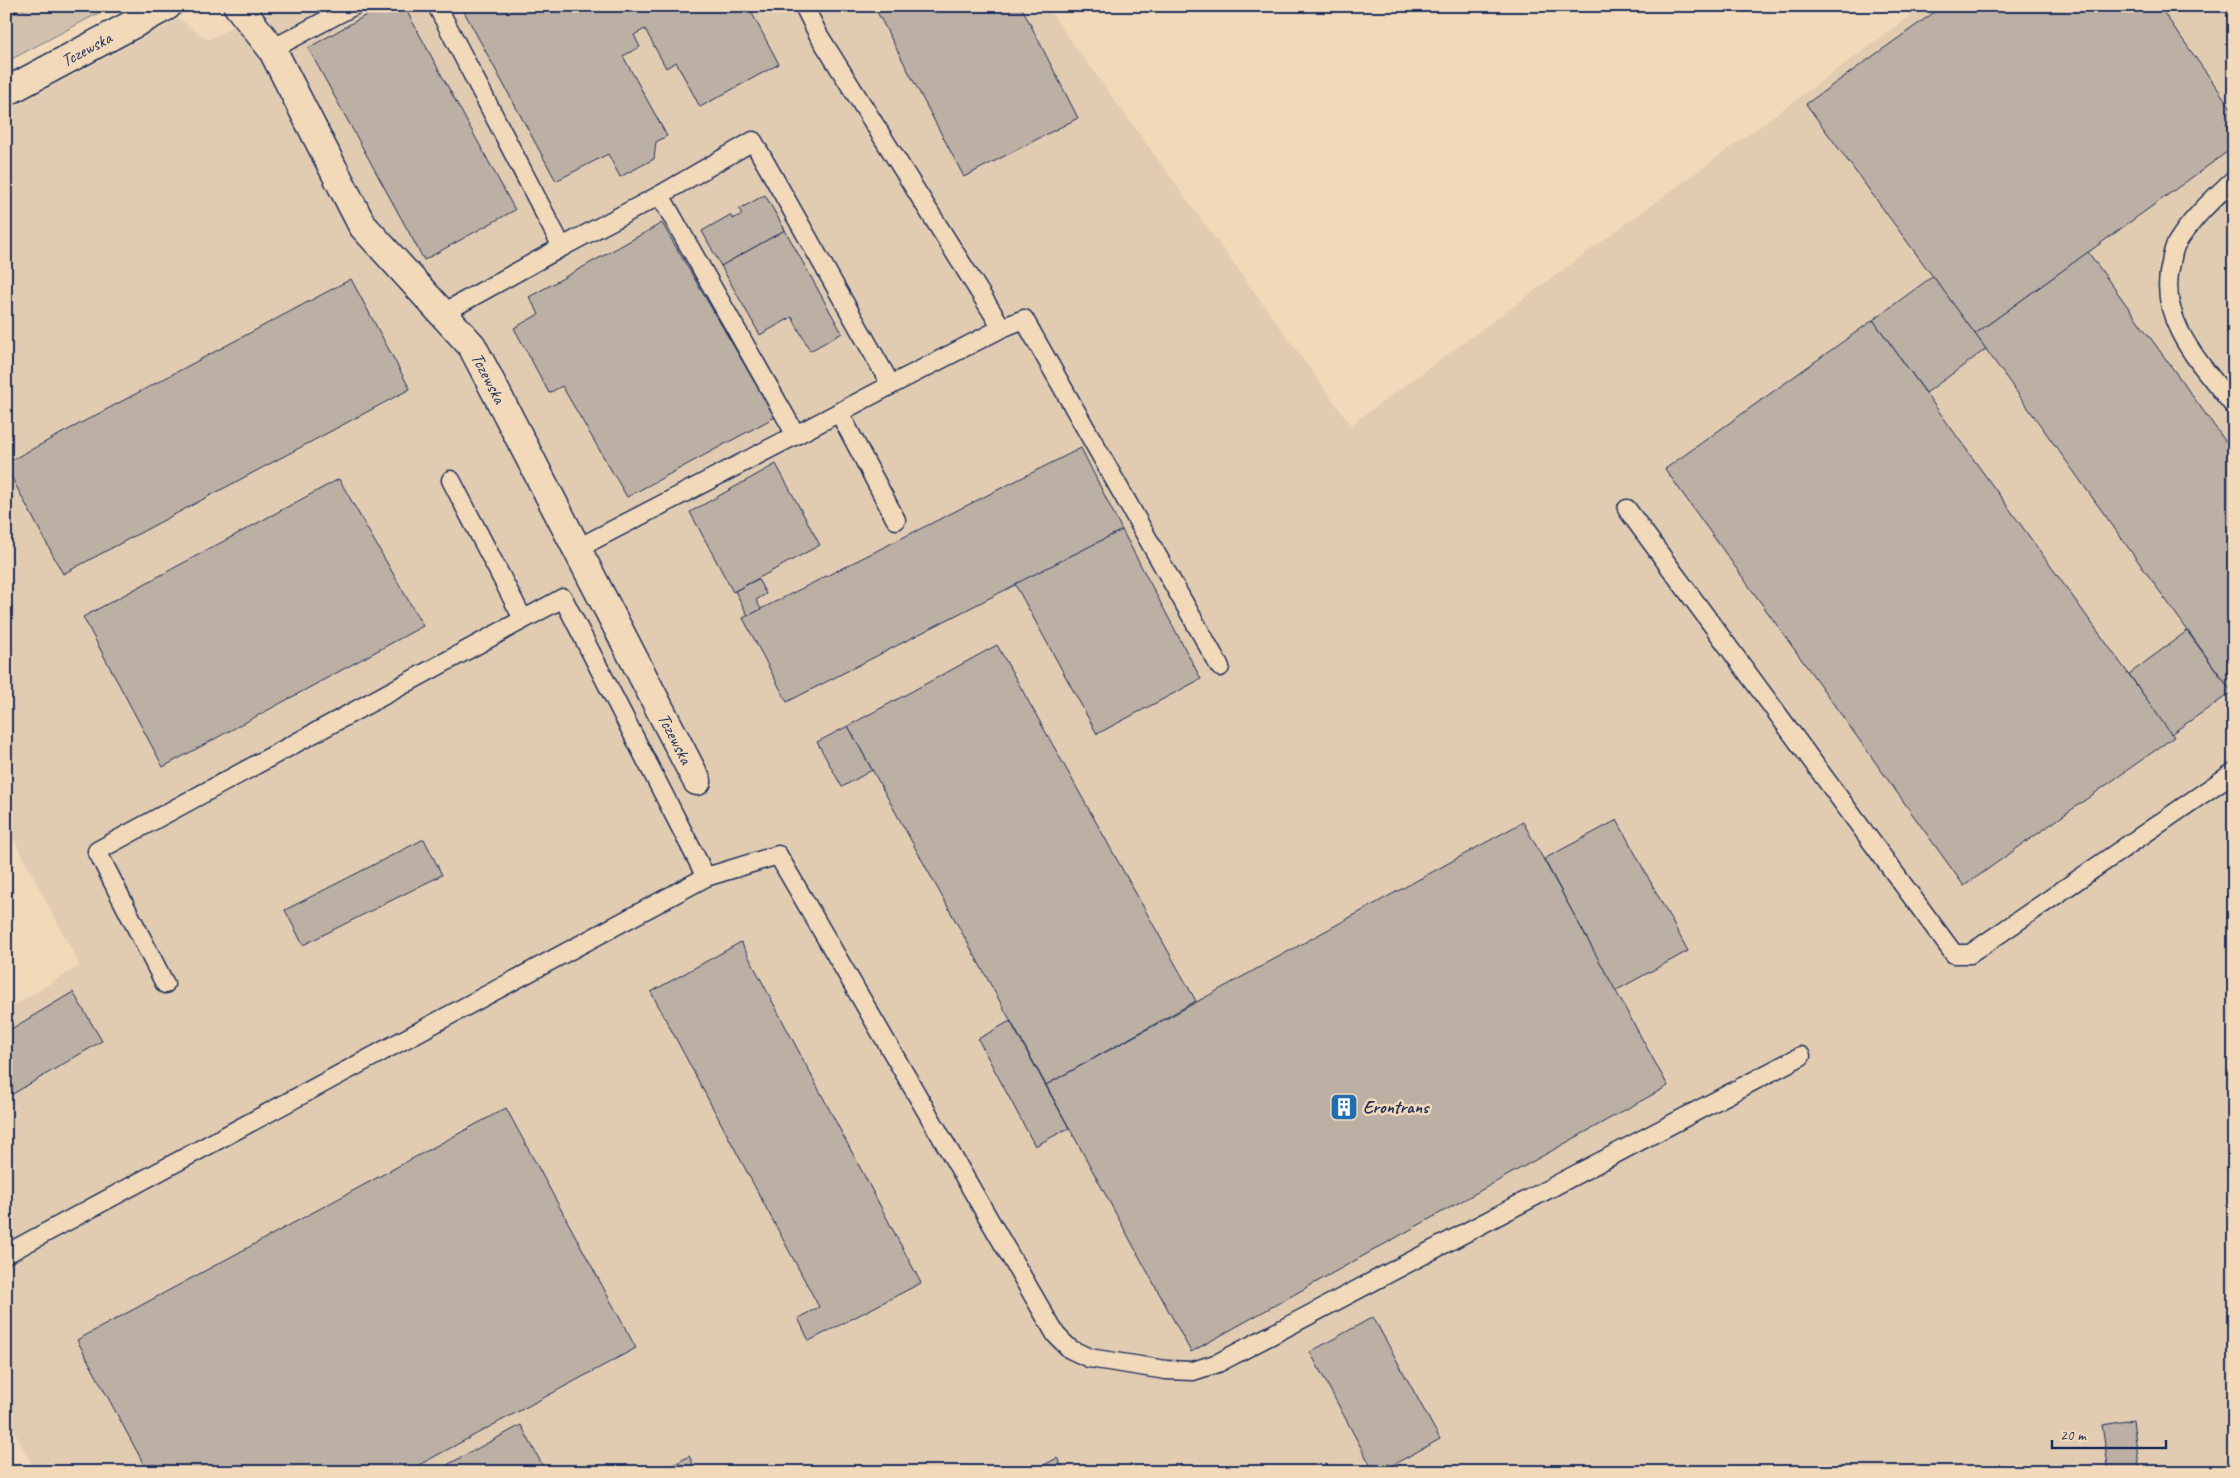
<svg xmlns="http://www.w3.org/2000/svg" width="2240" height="1478" font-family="Caveat,sans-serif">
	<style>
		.built { fill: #e1ccb2 }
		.green { fill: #d1c0ac; stroke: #767885 }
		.building { fill: #bcafa3; stroke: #1b2f5e }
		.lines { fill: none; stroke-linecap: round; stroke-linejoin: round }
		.lane-casing { stroke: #1b2f5e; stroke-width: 21 }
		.street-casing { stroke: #1b2f5e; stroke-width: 31 }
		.path { stroke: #1b2f5e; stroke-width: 3; stroke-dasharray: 5 4; stroke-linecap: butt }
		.lane { stroke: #f1d9b9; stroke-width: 18 }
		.street { stroke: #f1d9b9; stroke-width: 28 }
		.labels { text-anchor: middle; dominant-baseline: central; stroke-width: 5; stroke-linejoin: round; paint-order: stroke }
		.street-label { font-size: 18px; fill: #1b2f5e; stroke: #f1d9b9 }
		.poi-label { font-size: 18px; font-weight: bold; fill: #1b2f5e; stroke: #f1d9b9; text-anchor: start }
	</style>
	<rect width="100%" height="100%" fill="#f1d9b9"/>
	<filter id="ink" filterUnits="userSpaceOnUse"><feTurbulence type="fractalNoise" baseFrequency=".02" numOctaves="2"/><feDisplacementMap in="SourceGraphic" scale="10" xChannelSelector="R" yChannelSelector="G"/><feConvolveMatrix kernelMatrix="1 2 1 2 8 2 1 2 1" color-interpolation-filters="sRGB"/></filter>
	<g filter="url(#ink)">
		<!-- built -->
		<path class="built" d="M271,6H1046L1351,425L1924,6H2234V1472H36L6,1416V1010L80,966L6,824V111L179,19L208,40Z"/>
		<!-- green -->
		<path class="green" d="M6,6H112L6,62Z"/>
		<!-- building -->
		<g class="building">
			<path d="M382,6H404L515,210L424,260L308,48Z"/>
			<path d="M461,6H748L779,64L700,107L676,62L666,68L645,29L634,35L640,47L623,56L667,136L656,142L654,159L620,177L608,154L556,181Z"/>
			<path d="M874,6H1021L1078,118L964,177Z"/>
			<path d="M1943,6H2159L2234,112V147L1975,334L1806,104Z"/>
			<path d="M765,195L785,230L721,266L702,231L730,215L733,219L742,214L739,209Z"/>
			<path d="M662,223L775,417L627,497L562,386L549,393L514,328L539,314L529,297Z"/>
			<path d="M785,230L842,333L810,351L792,317L760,335L721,266Z"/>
			<path d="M2088,252L2234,453V695L1975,334Z"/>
			<path d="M1933,276L1986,349L1926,393L1873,320Z"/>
			<path d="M351,279L410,389L63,574L6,467V463Z"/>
			<path d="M1873,320L2174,737L1964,886L1665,469Z"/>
			<path d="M1081,448L1122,530L787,702L743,618Z"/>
			<path d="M776,464L820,545L733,592L690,512Z"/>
			<path d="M339,479L423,626L163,767L83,617Z"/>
			<path d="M1122,530L1201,679L1097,734L1015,584Z"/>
			<path d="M758,579L766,594L756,600L761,609L748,616L735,591Z"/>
			<path d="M2187,631L2232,692L2171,734L2129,674Z"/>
			<path d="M997,645L1196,1001L1046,1085L848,726Z"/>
			<path d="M848,726L872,770L842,787L817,742Z"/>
			<path d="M1617,820L1688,951L1615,991L1544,859Z"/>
			<path d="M1523,822L1668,1086L1191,1352L1046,1085Z"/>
			<path d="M424,839L442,875L303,945L285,910Z"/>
			<path d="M741,942L921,1283L809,1341L798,1318L819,1307L651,992Z"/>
			<path d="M73,992L102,1041L6,1098V1032Z"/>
			<path d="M1010,1021L1069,1128L1035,1146L978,1039Z"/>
			<path d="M506,1108L636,1348L406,1472H148L77,1340Z"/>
			<path d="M1373,1317L1440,1439L1380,1472H1374L1310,1352Z"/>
			<path d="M2133,1420L2140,1472H2109L2102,1425Z"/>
			<path d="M521,1425L546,1472H434Z"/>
			<path d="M689,1456L697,1472H661Z"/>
			<path d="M1057,1458L1065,1472H1031Z"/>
		</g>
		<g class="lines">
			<defs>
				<g id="lane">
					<path d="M437,6L562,247L660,195L753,141L891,385L1002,328L1024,319L1220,667"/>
					<path d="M804,6L818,34L1002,328"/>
					<path d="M272,49L353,6"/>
					<path d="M2234,179C2213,199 2191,219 2176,244C2173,250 2172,257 2171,263C2156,320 2201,364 2234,406"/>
					<path d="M660,195L796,435L891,385"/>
					<path d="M443,313L562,247"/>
					<path d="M839,412L896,520"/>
					<path d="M451,480L523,619"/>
					<path d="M1627,509L1954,954H1970L2234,772"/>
					<path d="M578,548L796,435"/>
					<path d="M165,984L97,851L563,598L706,877"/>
					<path d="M6,1254L706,877L778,855L1056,1335L1070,1349L1089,1358L1166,1370L1193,1371L1218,1363L1801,1056"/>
				</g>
				<g id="street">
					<path id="s1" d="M238,6L272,49L362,225L472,346L697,781"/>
					<path id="s2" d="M6,92L167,6"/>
				</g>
			</defs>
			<!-- lane casing -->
			<use href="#lane" class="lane-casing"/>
			<!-- street casing -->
			<use href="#street" class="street-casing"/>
			<!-- path -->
			<path class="path" d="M6,17L27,6"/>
			<!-- lane -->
			<use href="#lane" class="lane"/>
			<!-- street -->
			<use href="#street" class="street"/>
		</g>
	</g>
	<!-- icons -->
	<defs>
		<symbol id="building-square" viewBox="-11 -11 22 22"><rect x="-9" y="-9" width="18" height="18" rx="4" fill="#1f6fb2" stroke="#f1d9b9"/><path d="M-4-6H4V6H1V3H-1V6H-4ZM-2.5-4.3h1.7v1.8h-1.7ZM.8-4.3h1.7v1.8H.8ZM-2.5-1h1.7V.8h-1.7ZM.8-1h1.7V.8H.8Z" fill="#fff"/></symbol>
	</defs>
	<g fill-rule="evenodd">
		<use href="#building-square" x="1328" y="1091" width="32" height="32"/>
	</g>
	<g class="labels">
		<!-- street labels -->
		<g class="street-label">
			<text stroke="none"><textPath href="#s2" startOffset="91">Tczewska</textPath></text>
			<text stroke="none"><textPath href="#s1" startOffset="452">Tczewska</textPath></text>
			<text stroke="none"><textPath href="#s1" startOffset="858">Tczewska</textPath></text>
		</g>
		<!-- poi labels -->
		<g class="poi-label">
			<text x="1363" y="1107">Erontrans</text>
		</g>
	</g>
	<!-- margin -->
	<rect width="2240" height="1478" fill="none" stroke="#f1d9b9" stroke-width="25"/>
	<rect x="12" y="12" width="2215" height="1453" fill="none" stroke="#1b2f5e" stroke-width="2" filter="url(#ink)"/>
	<!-- scale -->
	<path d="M2052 1440v8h114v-8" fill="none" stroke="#1b2f5e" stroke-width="2.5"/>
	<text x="2060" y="1440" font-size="15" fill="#1b2f5e" stroke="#f1d9b9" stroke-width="4" paint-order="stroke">20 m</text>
</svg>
